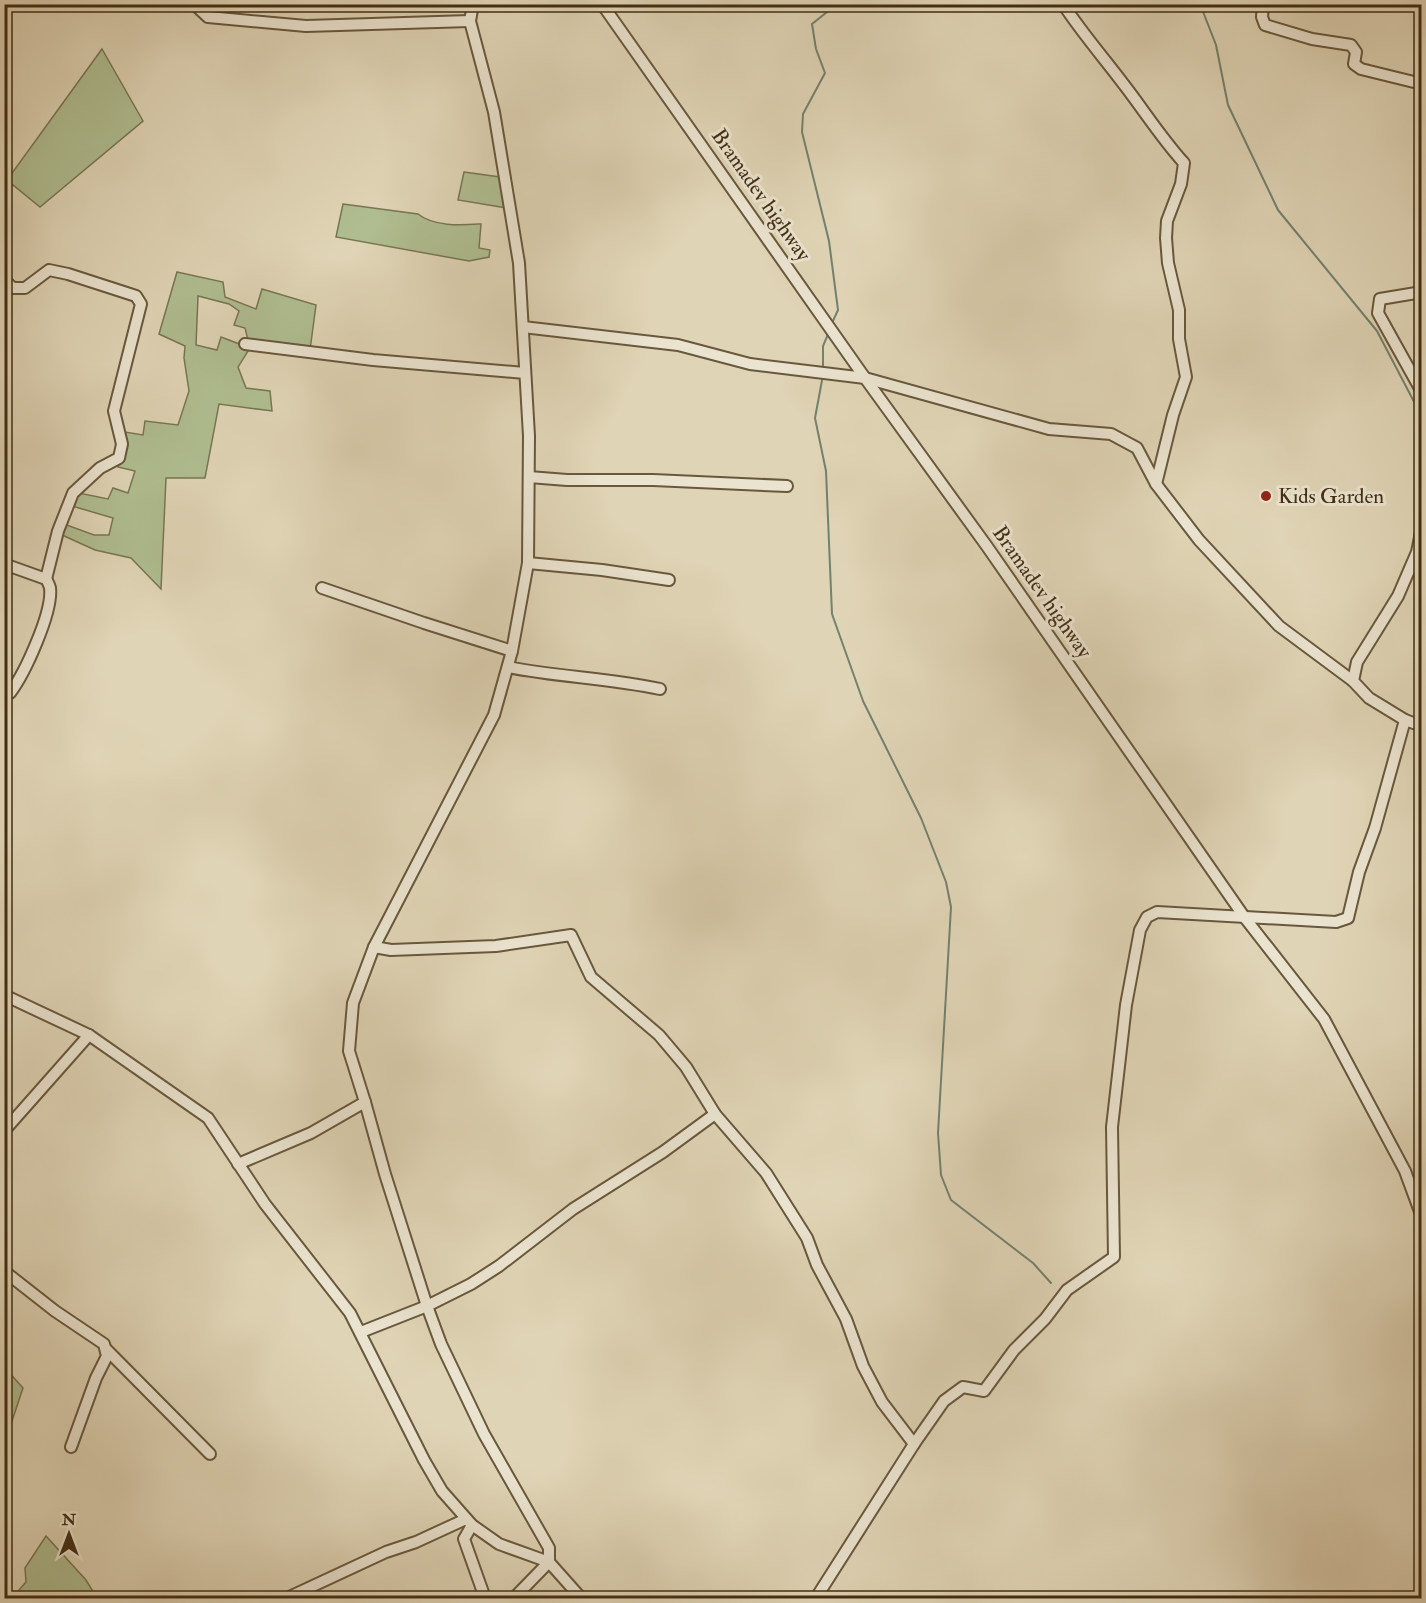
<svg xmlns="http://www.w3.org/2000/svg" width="1426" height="1603" font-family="'IM FELL Double Pica',serif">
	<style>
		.green { fill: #afbd90; stroke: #787652; stroke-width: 1.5 }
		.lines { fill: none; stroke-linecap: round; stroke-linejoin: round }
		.stream { stroke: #738170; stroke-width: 2 }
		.minor-casing { stroke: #69583c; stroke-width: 14 }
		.minor { stroke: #eae3cf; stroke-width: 10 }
		.poi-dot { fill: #8f2418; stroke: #eae3cf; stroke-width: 2 }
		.labels { text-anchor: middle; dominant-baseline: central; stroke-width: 6; stroke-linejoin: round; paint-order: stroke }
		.street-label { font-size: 21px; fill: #422e13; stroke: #eae3cf }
		.poi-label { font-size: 21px; fill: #422e13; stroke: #eae3cf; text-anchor: start }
	</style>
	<rect width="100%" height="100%" fill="#dfd4b5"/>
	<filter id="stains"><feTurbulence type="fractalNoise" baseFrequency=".00333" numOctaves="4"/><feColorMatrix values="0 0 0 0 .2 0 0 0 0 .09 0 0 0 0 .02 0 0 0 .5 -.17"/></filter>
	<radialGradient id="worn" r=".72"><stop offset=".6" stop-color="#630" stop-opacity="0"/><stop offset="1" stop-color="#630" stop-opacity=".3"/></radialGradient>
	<!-- green -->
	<g class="green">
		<path d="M102,49L143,121L40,207L7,180Z"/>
		<path d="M464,172L500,177L507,208L458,200Z"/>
		<path d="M343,204L418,214C434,227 462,225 481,224L479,248L490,250L489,257L469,261L336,237Z"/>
		<path d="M177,272L223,282L225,297L256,309L262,289L316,305L310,350L248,340L245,328L234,325L239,311L229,304L198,296L196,345L217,350L221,337L250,348L238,367L246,388L270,391L272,411L219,404L205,478H166L161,589L131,558L95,550L62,535L64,524L94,535H109L113,518L72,506L79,493L108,499L113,488L128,493L135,471L118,467L125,432L143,435L145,421L178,425L189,391L184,358L185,346L159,334Z"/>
		<path d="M5,1368L23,1388L12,1421L5,1408Z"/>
		<path d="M46,1536L86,1580L97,1598H12L26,1582L25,1568Z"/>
	</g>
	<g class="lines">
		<!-- stream -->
		<g class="stream">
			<path d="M1200,4L1216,45L1228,105L1278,210L1377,331L1422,417"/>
			<path d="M832,323L838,310L829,241L802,132L803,114L825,73L816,49L812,24L837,4"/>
			<path d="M823,370V346L829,332"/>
			<path d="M823,375L815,418L826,471L832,614L863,701L921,818L946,882L951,907L938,1133L941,1175L951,1200L1033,1263L1051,1283"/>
		</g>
		<defs>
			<g id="minor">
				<path d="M194,4L208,17L306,26L470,21"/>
				<path d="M473,4L470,21L494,112L519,263L529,436L528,563L512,651L494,715L374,947L353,1003L349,1051L365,1102L385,1174L427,1306L441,1344L484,1434L549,1548V1562L514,1598"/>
				<path d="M602,4L865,378L986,545L1245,918L1324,1019L1405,1171L1422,1217"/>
				<path d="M1063,4C1082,33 1104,58 1125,86C1145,112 1162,139 1184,163L1181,184L1167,221L1166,238L1168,263L1179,310V339L1186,377L1173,415L1156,484"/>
				<path d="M1263,4L1262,17L1265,25L1312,39L1351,45L1356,52L1354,64L1361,69L1422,84"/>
				<path d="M4,280L13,288H25L49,270L68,274L136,296L141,304L114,411L122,444L119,458L100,468L73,493L58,531L46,579"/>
				<path d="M1422,292L1380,299L1378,313L1422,392"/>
				<path d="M523,327L678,345L750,364L865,378L1049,429L1111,434L1137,448L1156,484L1199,540L1279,626L1353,681"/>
				<path d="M245,344L373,360L525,373"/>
				<path d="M529,477L567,480H653L787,486"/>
				<path d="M528,563L602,570L669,580"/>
				<path d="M4,564L46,579C47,580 50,587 50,588C53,612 25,673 10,693L4,692"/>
				<path d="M322,588L424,623L512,651"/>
				<path d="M508,667C558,677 609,678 660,689"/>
				<path d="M1405,720L1422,726"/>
				<path d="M374,947L391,950L496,946L571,935L591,977L659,1035L686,1067L715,1114L766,1173L807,1238L817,1265L846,1319L863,1366L882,1402L914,1444"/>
				<path d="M4,995L89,1035L208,1118L265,1204L350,1313L424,1460L442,1491L472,1525L499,1544L549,1562L581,1598"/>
				<path d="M4,1131L89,1035"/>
				<path d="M238,1164L311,1133L365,1102"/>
				<path d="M4,1271L55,1311L104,1344L107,1356L96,1378L71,1447"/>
				<path d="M361,1332L427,1306L471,1284L499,1266L573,1209L663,1152L715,1114"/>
				<path d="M106,1349L210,1454"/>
				<path d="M472,1525L464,1539L485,1598"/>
				<path d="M287,1598L386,1552L416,1542L466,1519"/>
				<path d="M816,1598L914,1444L944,1401L963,1387L984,1391L1014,1350L1045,1319L1067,1290L1114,1257L1112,1127L1126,1005L1140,930L1147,917L1157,912L1336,922L1348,918L1359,872L1375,828L1405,720L1369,698L1353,681L1357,662L1398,596L1417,552L1422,527"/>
			</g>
		</defs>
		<!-- minor casing -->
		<use href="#minor" class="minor-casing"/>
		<!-- minor -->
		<use href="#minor" class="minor"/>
	</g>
	<!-- markers -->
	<circle class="poi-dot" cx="1266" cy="496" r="6"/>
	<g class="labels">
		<!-- street labels -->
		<g class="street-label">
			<text transform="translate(761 195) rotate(55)">Bramadev highway</text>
			<text transform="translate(1042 592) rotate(55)">Bramadev highway</text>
		</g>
		<!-- poi labels -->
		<g class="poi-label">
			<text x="1278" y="496">Kids Garden</text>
		</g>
	</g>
	<!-- margin -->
	<rect width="1426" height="1603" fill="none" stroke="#dfd4b5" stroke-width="24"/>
	<rect x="6" y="6" width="1414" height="1591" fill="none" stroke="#422e13" stroke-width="3"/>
	<rect x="12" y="12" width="1402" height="1579" fill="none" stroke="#422e13" stroke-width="1.5"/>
	<!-- north arrow -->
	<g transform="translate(69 1534)" stroke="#eae3cf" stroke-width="4.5" paint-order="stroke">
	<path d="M0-4.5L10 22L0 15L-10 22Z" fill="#422e13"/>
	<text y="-9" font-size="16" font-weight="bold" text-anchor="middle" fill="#422e13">N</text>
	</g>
	<rect width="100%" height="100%" filter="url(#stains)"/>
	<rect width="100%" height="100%" fill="url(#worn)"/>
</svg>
